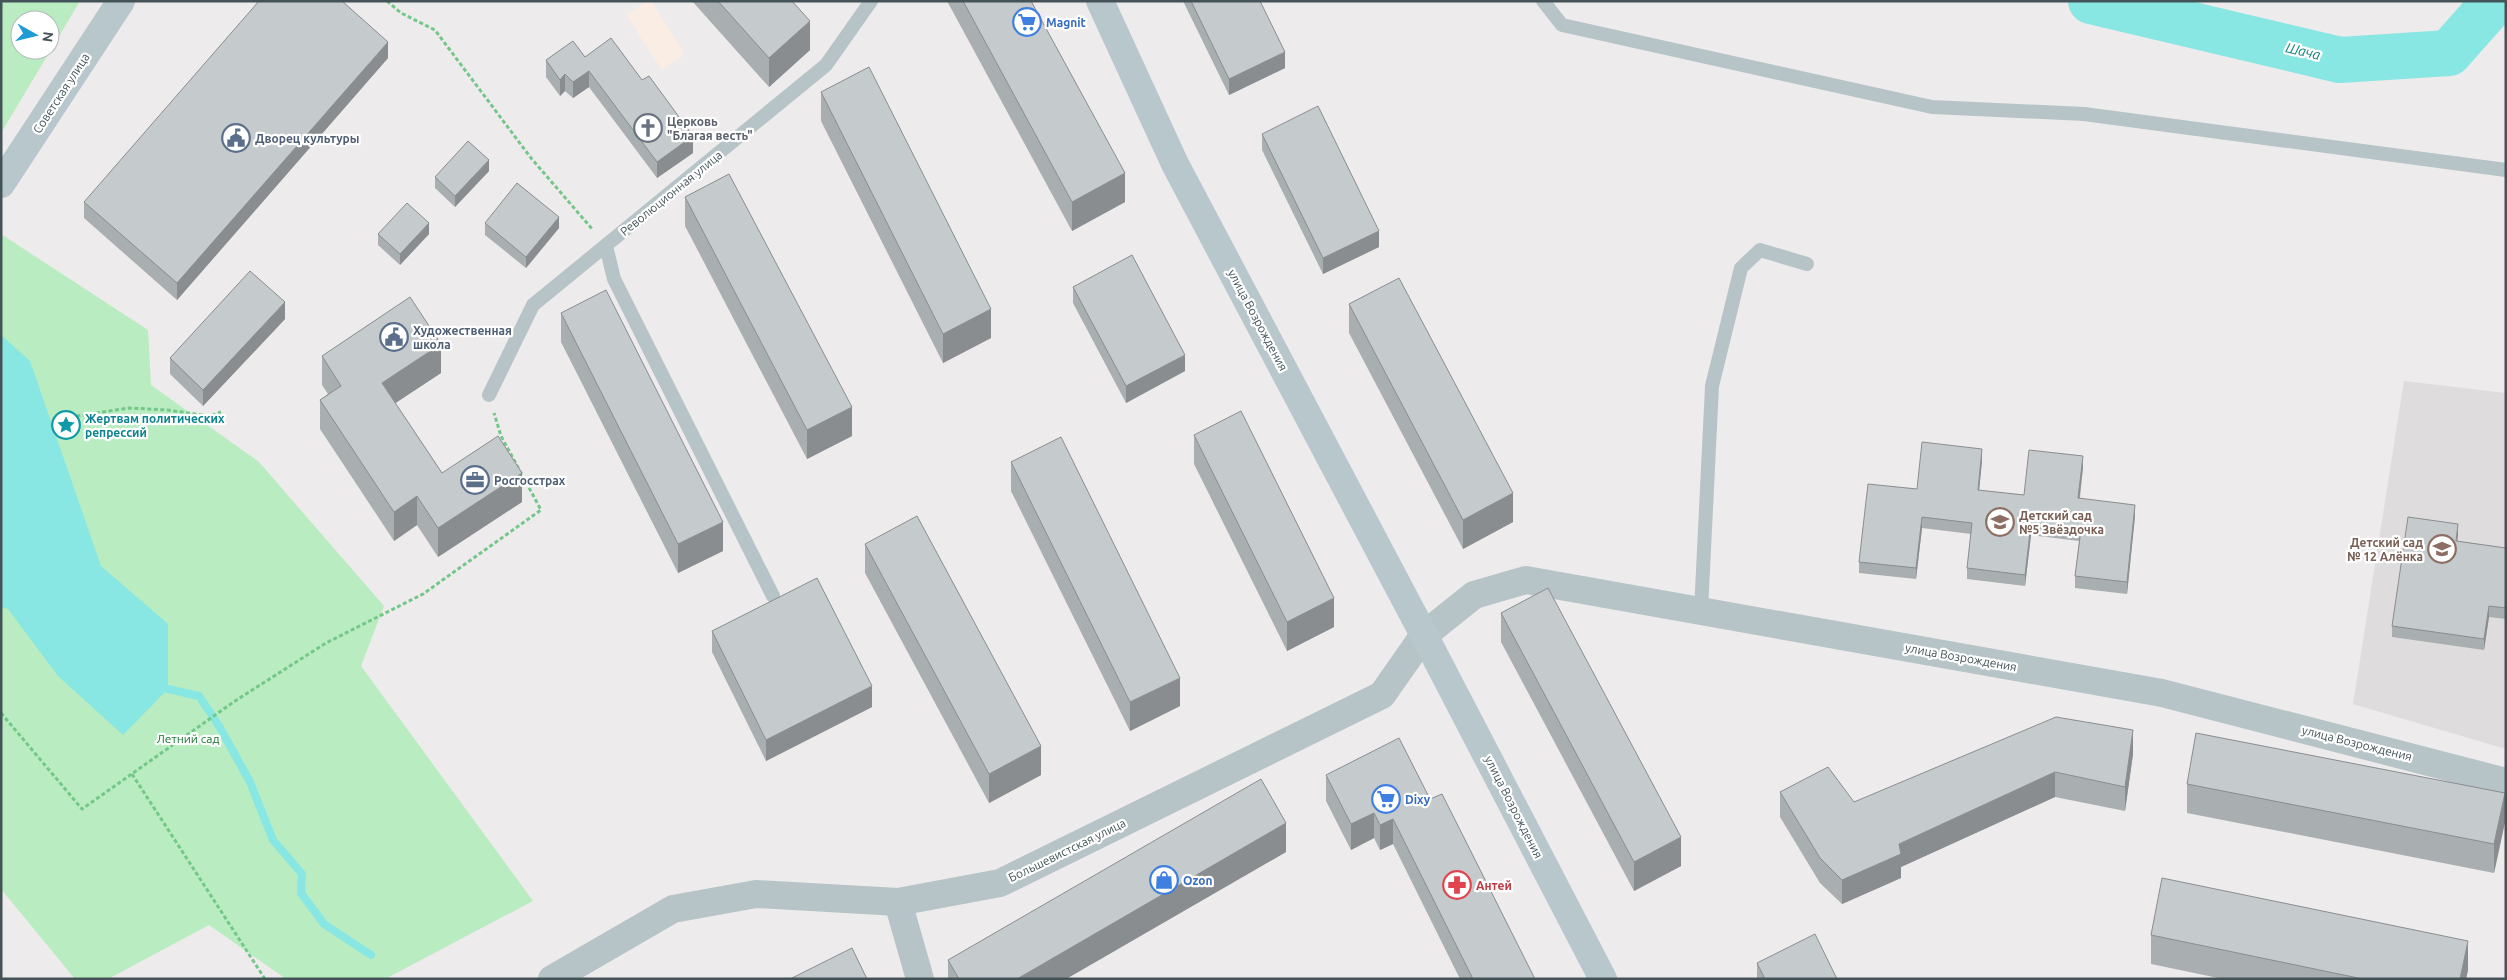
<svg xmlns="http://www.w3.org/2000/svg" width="2507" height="980" font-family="Ubuntu,sans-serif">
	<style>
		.commercial { fill: #faede3 }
		.education { fill: #dfdcdd }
		.green { fill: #b9ecc0; fill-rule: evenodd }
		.water { fill: #88e7e3 }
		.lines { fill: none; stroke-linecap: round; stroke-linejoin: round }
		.stream { stroke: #88e7e3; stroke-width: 8 }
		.river { stroke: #88e7e3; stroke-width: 46 }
		.path { stroke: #73c889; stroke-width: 3; stroke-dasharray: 4 2.5; stroke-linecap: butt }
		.service { stroke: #b7c4c7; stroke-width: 14 }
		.minor { stroke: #b7c4c7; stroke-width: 28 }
		.tertiary { stroke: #b7c4c7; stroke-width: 28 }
		.secondary { stroke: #b7c7cc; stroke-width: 28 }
		.wall { fill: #a9aeb0 }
		.shaded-wall { fill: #8a8d90 }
		.building { fill: #c5cacd; stroke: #8a8d90 }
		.labels { text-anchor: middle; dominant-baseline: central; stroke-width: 4.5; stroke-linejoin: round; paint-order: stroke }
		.shop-label { font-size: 12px; font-weight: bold; fill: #366cbe; stroke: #fff; text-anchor: start }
		.street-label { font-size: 12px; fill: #445357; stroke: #fff }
		.worship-label { font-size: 12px; font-weight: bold; fill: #5b616d; stroke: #fff; text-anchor: start }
		.service-label { font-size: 12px; font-weight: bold; fill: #4e5e75; stroke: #fff; text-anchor: start }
		.culture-label { font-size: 12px; font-weight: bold; fill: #0d838f; stroke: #fff; text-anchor: start }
		.education-label { font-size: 12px; font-weight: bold; fill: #785e54; stroke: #fff; text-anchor: start }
		.park-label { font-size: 12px; fill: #197530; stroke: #fff }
		.health-label { font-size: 12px; font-weight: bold; fill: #be3a42; stroke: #fff; text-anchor: start }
		.water-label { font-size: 14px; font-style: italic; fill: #11827c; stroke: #fff }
	</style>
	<rect width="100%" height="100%" fill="#eeebec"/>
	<!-- commercial -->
	<path class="commercial" d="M647,1H651L685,54L662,70L626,15Z"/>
	<!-- education -->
	<path class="education" d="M2404,381L2506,393V749L2353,704Z"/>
	<!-- green -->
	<g class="green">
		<path d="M1,1H80L1,133ZM20,20H50V50H20Z"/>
		<path d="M1,234L148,330L151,385L259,462L384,606L361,666L533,901L385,979H286L209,925L108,979H75L1,889Z"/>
	</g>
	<!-- water -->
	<path class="water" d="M1,335L30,361L101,566L168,624V689L123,735L58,676L8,609L1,607Z"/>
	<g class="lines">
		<!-- stream -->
		<path class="stream" d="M168,689L199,696L219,726L250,782L273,840L302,874L301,893L324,924L371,955"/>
		<!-- river -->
		<path class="river" d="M2091,1L2340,60L2449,53L2495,1"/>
		<!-- path -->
		<g class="path">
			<path d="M387,1L401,13L435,30L531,158L593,230"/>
			<path d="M70,417L129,408L167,410L210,416L221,412"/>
			<path d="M1,713L82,809L235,701L326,643L423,594L541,510L501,436L494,413"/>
			<path d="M132,774L265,979"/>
		</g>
		<!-- service -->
		<g class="service">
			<path d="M1543,1L1562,25L1932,107L2084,114L2506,170"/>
			<path d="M606,246L614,279L773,596"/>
			<path d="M489,395L533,305L826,65L871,1"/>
			<path d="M1701,611L1712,386L1741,268L1760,250L1807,264"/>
		</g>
		<!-- minor -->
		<path class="minor" d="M898,902L920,979"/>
		<!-- tertiary -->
		<path class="tertiary" d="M552,979L673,909L756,894L898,902L1000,883L1382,695L1424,635L1474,595L1526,580L2162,693L2506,782"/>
		<!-- secondary -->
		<g class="secondary">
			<path d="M1100,1L1175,164L1424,635L1603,979"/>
			<path d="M1,184L121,1"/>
		</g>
	</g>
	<!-- wall -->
	<g class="wall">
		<path d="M692,1H792L810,50L769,87Z"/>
		<path d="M947,1H1031L1125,202L1072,231Z"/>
		<path d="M1183,1H1260L1285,68L1229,95Z"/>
		<path d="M585,57L693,153L657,178L589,87L573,98L565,91L560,96L546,77V60Z"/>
		<path d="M388,58L177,300L84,218V202Z"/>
		<path d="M821,92L991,338L943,363L821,121Z"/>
		<path d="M1262,134L1379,247L1323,274L1262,150Z"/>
		<path d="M489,171L455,207L435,188V177Z"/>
		<path d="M685,197L852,436L807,459L685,226Z"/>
		<path d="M485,223L559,228L526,268L485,235Z"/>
		<path d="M378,234H429L400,265L378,245Z"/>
		<path d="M1073,287L1185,371L1126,403L1073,303Z"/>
		<path d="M1349,304L1513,522L1463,549L1349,333Z"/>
		<path d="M561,313L723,551L678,573L561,342Z"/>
		<path d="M285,319L203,406L170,374V358Z"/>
		<path d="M322,356L441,373L395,403L442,473L522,502L438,557L417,525L394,541L320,429V400L328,394L322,385Z"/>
		<path d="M1194,435L1334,627L1287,651L1194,464Z"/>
		<path d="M1982,461L1979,490L2024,495L2083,467L2080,498L2135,516L2127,594L2075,588V576L2079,541L2031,535L2025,586L1967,579V568L1971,534L1922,528L1916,579L1859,573V562L1917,489Z"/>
		<path d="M1011,462L1180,706L1130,731L1011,491Z"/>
		<path d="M2458,535L2457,541L2506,548V619L2489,617L2484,650L2392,637V626Z"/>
		<path d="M865,544L1041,775L989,803L865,573Z"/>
		<path d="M1501,613L1681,866L1634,891L1501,642Z"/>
		<path d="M712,631L872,707L766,761L712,652Z"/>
		<path d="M2133,754L2125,811L2055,797L1901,867V878L1842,904L1820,883L1780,817V792L1854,802Z"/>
		<path d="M1326,775L1430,799L1535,979H1460L1393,844L1380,850L1374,838L1351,850L1326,801Z"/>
		<path d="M2187,784L2505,822L2494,873L2187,813Z"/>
		<path d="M1286,852L1066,979H948V960Z"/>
		<path d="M2151,935L2468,970L2466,979H2223L2151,964Z"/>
		<path d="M1757,963L1837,979H1757Z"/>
	</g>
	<!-- shaded-wall -->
	<g class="shaded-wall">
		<path d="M810,21V50L769,87V58Z"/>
		<path d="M388,42V58L177,300V283Z"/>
		<path d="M1285,52V68L1229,95V79Z"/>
		<path d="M589,71V87L573,98V82Z"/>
		<path d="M565,74V91L560,96V80Z"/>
		<path d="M693,136V153L657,178V162Z"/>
		<path d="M489,160V171L455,207V196Z"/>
		<path d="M1125,173V202L1072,231V202Z"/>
		<path d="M559,217V228L526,268V257Z"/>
		<path d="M429,223V234L400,265V254Z"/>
		<path d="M1379,231V247L1323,274V258Z"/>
		<path d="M285,302V319L203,406V390Z"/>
		<path d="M991,309V338L943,363V334Z"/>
		<path d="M441,344V373L382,412V383Z"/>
		<path d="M1185,355V371L1126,403V386Z"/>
		<path d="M852,407V436L807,459V430Z"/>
		<path d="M1982,449V461L1978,501V490Z"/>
		<path d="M2083,456V467L2078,509V498Z"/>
		<path d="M522,473V502L438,557V528Z"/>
		<path d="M1513,493V522L1463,549V520Z"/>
		<path d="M417,496V525L394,541V512Z"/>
		<path d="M2135,505V516L2127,594V582Z"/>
		<path d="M1922,517V528L1916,579V568Z"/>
		<path d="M723,522V551L678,573V544Z"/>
		<path d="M2031,524V535L2025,586V575Z"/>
		<path d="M2458,524V535L2456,552V541Z"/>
		<path d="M1334,598V627L1287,651V622Z"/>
		<path d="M2489,606V617L2484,650V639Z"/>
		<path d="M1180,678V706L1130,731V702Z"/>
		<path d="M872,686V707L766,761V740Z"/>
		<path d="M2133,730V754L2125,811V787Z"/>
		<path d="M1041,746V775L989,803V774Z"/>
		<path d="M2055,772V797L1901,867V878L1842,904V880L1899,844Z"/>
		<path d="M2505,793V822L2494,873V844Z"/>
		<path d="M1374,813V838L1351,850V824Z"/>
		<path d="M1393,819V844L1380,850V825Z"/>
		<path d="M1286,823V852L1066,979H1017Z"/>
		<path d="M1681,837V866L1634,891V862Z"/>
		<path d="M2468,941V970L2466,979H2460Z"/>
	</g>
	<!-- building -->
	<g class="building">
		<path d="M259,1H342L388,42L177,283L84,202Z"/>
		<path d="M718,1H792L810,21L769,58Z"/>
		<path d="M963,1H1031L1125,173L1072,202Z"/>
		<path d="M1191,1H1260L1285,52L1229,79Z"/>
		<path d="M611,38L642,80L649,76L693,136L657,162L589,71L573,82L565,74L560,80L546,60L573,41L585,57Z"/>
		<path d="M869,67L991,309L943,334L821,92Z"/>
		<path d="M1318,106L1379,231L1323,258L1262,134Z"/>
		<path d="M468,141L489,160L455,196L435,177Z"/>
		<path d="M729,174L852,407L807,430L685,197Z"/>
		<path d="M517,183L559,217L526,257L485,223Z"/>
		<path d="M407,203L429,223L400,254L378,234Z"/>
		<path d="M1132,255L1185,355L1126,386L1073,287Z"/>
		<path d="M250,271L285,302L203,390L170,358Z"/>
		<path d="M1399,278L1513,493L1463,520L1349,304Z"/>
		<path d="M606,290L723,522L678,544L561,313Z"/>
		<path d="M410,297L441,344L382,383L442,473L498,436L522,473L438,528L417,496L394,512L320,400L341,386L322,356Z"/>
		<path d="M1241,411L1334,598L1287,622L1194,435Z"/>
		<path d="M1061,437L1180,678L1130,702L1011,462Z"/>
		<path d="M1922,442L1982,449L1978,490L2024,495L2029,450L2083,456L2078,498L2135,505L2127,582L2075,576L2081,530L2031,524L2025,575L1967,568L1972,523L1922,517L1916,568L1859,562L1868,484L1917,489Z"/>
		<path d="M917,516L1041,746L989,774L865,544Z"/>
		<path d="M2408,517L2458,524L2456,541L2506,548V608L2489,606L2484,639L2392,626Z"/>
		<path d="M817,578L872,686L766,740L712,631Z"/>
		<path d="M1548,588L1681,837L1634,862L1501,613Z"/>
		<path d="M2056,717L2133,730L2125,787L2055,772L1899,844L1901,854L1842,880L1820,858L1780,792L1828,767L1854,802Z"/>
		<path d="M2196,733L2505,793L2494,844L2187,784Z"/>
		<path d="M1399,738L1430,799L1442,794L1535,979H1473L1393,819L1380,825L1374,813L1351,824L1326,775Z"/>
		<path d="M1261,779L1286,823L1017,979H959L948,960Z"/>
		<path d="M2162,878L2468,941L2460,979H2363L2151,935Z"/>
		<path d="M1815,934L1837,979H1765L1757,963Z"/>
		<path d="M852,948L867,979H790Z"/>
	</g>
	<!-- icons -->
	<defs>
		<symbol id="supermarket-ring" viewBox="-11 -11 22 22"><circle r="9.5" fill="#fff" stroke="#3f7fe0" stroke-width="1.5"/><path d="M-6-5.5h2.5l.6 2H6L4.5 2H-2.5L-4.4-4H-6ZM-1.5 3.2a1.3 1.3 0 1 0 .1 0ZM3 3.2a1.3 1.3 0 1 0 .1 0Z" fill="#3f7fe0"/></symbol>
		<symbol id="church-ring" viewBox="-11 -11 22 22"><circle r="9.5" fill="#fff" stroke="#6b7280" stroke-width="1.5"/><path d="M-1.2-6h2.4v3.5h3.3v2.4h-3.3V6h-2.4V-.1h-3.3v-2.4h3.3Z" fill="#6b7280"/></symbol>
		<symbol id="civic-ring" viewBox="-11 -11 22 22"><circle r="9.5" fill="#fff" stroke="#5c6f8a" stroke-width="1.5"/><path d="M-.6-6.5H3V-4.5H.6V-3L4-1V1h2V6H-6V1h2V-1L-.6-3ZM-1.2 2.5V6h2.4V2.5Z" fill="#5c6f8a"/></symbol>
		<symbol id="sight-ring" viewBox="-11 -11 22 22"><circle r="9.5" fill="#fff" stroke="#0f9aa8" stroke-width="1.5"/><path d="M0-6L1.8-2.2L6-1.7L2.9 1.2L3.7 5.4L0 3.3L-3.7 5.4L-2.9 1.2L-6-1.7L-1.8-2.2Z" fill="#0f9aa8"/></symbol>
		<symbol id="office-ring" viewBox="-11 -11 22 22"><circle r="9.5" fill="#fff" stroke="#5c6f8a" stroke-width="1.5"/><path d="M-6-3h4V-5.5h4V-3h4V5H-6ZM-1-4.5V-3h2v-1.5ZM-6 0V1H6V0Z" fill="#5c6f8a"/></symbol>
		<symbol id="school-ring" viewBox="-11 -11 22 22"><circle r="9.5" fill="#fff" stroke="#8d6e63" stroke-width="1.5"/><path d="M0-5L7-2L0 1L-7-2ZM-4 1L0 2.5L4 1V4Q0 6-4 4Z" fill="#8d6e63"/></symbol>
		<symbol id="shop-ring" viewBox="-11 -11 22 22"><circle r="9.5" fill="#fff" stroke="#3f7fe0" stroke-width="1.5"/><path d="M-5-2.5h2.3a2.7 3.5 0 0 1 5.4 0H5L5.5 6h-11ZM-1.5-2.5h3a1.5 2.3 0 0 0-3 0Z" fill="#3f7fe0"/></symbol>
		<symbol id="pharmacy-ring" viewBox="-11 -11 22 22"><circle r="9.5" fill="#fff" stroke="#e0444e" stroke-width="1.5"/><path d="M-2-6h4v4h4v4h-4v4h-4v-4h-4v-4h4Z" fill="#e0444e"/></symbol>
	</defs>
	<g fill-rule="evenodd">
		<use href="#supermarket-ring" x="1011" y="6" width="32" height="32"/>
		<use href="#church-ring" x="632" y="112" width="32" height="32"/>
		<use href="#civic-ring" x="220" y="122" width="32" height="32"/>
		<use href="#civic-ring" x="378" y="321" width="32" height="32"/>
		<use href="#sight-ring" x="50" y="409" width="32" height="32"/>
		<use href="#office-ring" x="459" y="464" width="32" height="32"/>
		<use href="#school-ring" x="1984" y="506" width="32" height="32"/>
		<use href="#school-ring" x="2426" y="533" width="32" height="32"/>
		<use href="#supermarket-ring" x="1370" y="783" width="32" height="32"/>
		<use href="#shop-ring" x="1148" y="864" width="32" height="32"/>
		<use href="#pharmacy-ring" x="1441" y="869" width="32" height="32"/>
	</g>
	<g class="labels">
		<!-- shop labels -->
		<g class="shop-label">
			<text x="1046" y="22">Magnit</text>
			<text x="1405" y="799">Dixy</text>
			<text x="1183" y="880">Ozon</text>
		</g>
		<!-- street labels -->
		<g class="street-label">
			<text transform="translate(61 93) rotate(-57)">Советская улица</text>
			<text transform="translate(671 193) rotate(-39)">Революционная улица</text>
			<text transform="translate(1258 320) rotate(62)">улица Возрождения</text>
			<text transform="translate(1961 657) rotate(10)">улица Возрождения</text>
			<text transform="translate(2357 743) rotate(14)">улица Возрождения</text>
			<text transform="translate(1514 807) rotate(63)">улица Возрождения</text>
			<text transform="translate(1067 850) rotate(-26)">Большевистская улица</text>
		</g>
		<!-- worship labels -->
		<g class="worship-label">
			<text x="667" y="121">Церковь<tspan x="667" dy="14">"Благая весть"</tspan></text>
		</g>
		<!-- service labels -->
		<g class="service-label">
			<text x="255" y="138">Дворец культуры</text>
			<text x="413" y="330">Художественная<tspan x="413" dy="14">школа</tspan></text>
			<text x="494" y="480">Росгосстрах</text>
		</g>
		<!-- culture labels -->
		<g class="culture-label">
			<text x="85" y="418">Жертвам политических<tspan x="85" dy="14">репрессий</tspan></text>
		</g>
		<!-- education labels -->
		<g class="education-label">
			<text x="2019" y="515">Детский сад<tspan x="2019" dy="14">№5 Звёздочка</tspan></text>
			<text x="2423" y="542" text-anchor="end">Детский сад<tspan x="2423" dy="14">№ 12 Алёнка</tspan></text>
		</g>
		<!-- park labels -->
		<g class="park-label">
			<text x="188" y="738">Летний сад</text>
		</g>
		<!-- health labels -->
		<g class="health-label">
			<text x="1476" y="885">Антей</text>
		</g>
		<!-- water labels -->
		<g class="water-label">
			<text transform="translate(2303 51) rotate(13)">Шача</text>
		</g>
	</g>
	<!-- border -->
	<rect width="2507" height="980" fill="none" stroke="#445357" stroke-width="5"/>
	<!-- north arrow -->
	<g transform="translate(35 35) rotate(98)"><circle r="24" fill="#ffffff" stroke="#b4babc"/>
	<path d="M0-4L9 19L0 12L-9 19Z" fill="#1f9cd4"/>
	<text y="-8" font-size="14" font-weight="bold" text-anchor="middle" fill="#445357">N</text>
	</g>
</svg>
